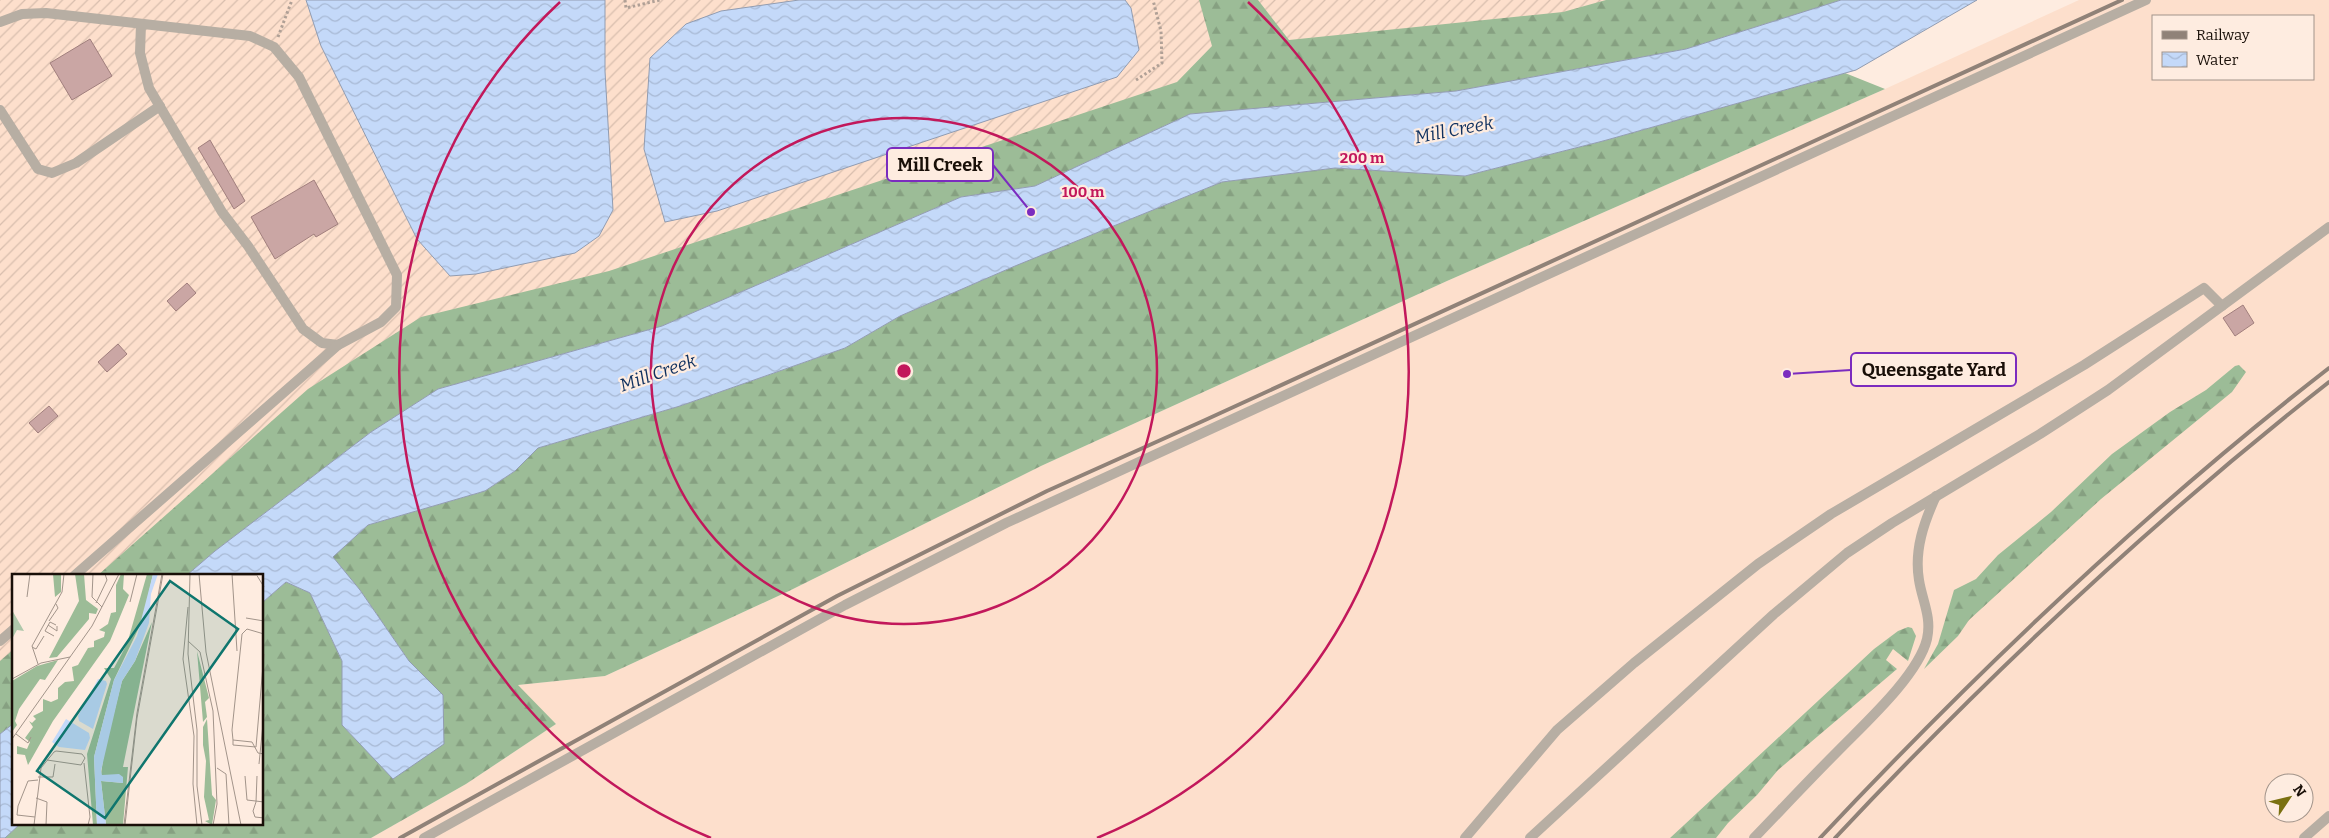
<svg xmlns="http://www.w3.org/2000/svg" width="2329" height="838" font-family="Bitter,serif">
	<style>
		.built { fill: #fddfcc; fill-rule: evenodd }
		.industrial { fill: url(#industrial-furrows) }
		.forest { fill: url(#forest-firs) }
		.water { fill: url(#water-waves); stroke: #919cb1 }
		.building { fill: #caa6a4; stroke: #a17f7d }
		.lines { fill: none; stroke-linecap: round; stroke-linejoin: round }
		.path { stroke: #b0a096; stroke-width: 3; stroke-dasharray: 2.5 2.5; stroke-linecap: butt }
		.lane { stroke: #b7aea3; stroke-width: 10 }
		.rail { stroke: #908278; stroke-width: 4 }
		.ring { fill: none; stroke: #c2185b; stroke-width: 2.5 }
		.labels { text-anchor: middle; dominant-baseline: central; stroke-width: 4.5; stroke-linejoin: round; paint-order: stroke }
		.water-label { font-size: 18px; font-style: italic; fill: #0f305f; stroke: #feece0 }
		.inset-road { fill: none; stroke: #a2948a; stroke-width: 1 }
		.view { fill: #0f766e; fill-opacity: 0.15; stroke: #0f766e; stroke-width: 2.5 }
		.inset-edge { fill: none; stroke: #190f08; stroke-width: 2.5 }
		.centre { fill: #c2185b; stroke: #feece0; stroke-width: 2.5 }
		.ring-label { font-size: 15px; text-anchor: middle; font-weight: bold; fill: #c2185b; stroke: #feece0; stroke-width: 4.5; stroke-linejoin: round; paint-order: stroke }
		.leader { fill: none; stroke: #7b2cbf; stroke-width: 2 }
		.callout-dot { fill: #7b2cbf; stroke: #feece0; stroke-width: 2 }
		.callout { fill: #feece0; stroke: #7b2cbf; stroke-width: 2 }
		.callout-label { font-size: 18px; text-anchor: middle; font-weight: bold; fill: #190f08 }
	</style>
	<defs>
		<pattern id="industrial-furrows" width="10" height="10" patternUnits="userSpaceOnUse" patternTransform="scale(1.25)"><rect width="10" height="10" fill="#fddfcc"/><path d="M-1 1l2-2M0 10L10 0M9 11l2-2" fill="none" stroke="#d8beae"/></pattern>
		<pattern id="forest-firs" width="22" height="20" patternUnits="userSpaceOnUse" patternTransform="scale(1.25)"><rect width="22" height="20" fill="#9cbc97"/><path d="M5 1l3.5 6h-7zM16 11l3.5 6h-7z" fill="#86a081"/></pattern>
		<pattern id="water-waves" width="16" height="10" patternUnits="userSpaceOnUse" patternTransform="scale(1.25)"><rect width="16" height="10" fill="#c4d9f9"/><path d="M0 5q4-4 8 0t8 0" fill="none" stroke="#a8b9d4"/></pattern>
	</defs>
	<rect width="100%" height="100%" fill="#feece0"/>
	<!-- built -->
	<path class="built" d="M2079,0H2329V838H371L466,784L556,724L517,685L605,676L789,591L1041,466L1447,281L1885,89ZM2153,16H2313V79H2153ZM2274,783H2304V813H2274Z"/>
	<!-- industrial -->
	<path class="industrial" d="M0,0H1841L215,551L187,575L14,576V723L0,734Z"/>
	<!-- forest -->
	<g class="forest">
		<path d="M1199,0H1258L1289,40L1563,12L1606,0H1841L1686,49L1456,91L1190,114L1035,186L961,197L662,326L438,389L371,432L215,551L187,575L97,576L308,389L421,317L609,271L1177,82L1212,46Z"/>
		<path d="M1845,73L1885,89L1447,281L1041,466L789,591L605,676L518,685L556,724L466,784L371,838H5L20,824H262L263,602L286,582L310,593L342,661V725L393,778L443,695L409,661L360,590L332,557L368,525L485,491L515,471L538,448L680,406L845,348L900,316L1015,266L1222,182L1335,168L1465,176L1603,141Z"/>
		<path d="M2239,365L2246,372L2232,392L2101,499L1969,620L1958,636L1924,669L1938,644L1954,590L1976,579L1998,555L2051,512L2112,454L2170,412L2206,390L2235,366Z"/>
		<path d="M1908,627L1912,628L1916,636L1908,661L1893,649L1886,660L1897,669L1778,770L1757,795L1728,823L1716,838H1670L1874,649L1898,631Z"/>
		<path d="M14,649V723L0,734V661Z"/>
	</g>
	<!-- water -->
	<g class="water">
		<path d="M306,0H605V71L613,210L599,236L575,253L476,274L450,276L417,239L321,46Z"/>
		<path d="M799,0H1125L1131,8L1139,50L1117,77L717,211L665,222L644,149L650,58L686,24L721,11Z"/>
		<path d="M1841,0H1977L1856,70L1603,141L1465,176L1335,168L1222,182L1015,266L900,316L845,348L680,406L538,448L515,471L485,491L368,525L333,557L360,590L409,661L443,695L444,744L393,779L342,725V661L310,593L286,582L263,602L262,576L187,575L215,551L371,432L438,389L662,326L961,197L1035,186L1190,114L1456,91L1686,49Z"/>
		<path d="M14,723V824H20L5,838H0V734Z"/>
	</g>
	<!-- building -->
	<g class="building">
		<path d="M90,39L112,76L72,100L50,63Z"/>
		<path d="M210,140L245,201L234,209L198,148Z"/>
		<path d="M314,180L338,224L316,237L314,234L275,259L251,217Z"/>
		<path d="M187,283L196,293L176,311L167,301Z"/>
		<path d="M2243,305L2254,323L2235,336L2223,318Z"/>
		<path d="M118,344L127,354L107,372L98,362Z"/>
		<path d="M49,406L58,416L38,433L29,423Z"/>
	</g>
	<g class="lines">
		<!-- path -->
		<g class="path">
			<path d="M625,0L626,8L660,0"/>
			<path d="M278,37L292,0"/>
			<path d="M1136,80L1162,63L1161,31L1153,0"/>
		</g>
		<!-- lane -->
		<g class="lane">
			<path d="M0,22L22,14L46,13L250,36L274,47L299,77L397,275L396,307L381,322L338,345L322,343L303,329L248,246L222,212L149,88L140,53L141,24"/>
			<path d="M0,110L38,169L52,173L76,163L160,106"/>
			<path d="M74,576L338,345"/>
			<path d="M0,641L14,629"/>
			<path d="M424,838L845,605L1006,523L2146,0"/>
			<path d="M1465,838L1557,730L1634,663L1758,564L1831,514L2084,365L2204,288L2222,306"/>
			<path d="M1530,838L1774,614L1847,553L1892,523L2040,434L2108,390L2329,227"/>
			<path d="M1754,838C1781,810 1808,781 1836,753C1863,725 1918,676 1927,639C1932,617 1922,600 1919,580C1914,550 1924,522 1936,496"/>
			<path d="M2304,838L2329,816"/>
		</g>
		<!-- rail -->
		<g class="rail">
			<path d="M400,838L837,596L1047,491L1203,421L2122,0"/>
			<path d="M1820,838C1979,669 2146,510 2329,368"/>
			<path d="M1835,838C1989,674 2152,521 2329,382"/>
		</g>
	</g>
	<!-- distance rings -->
	<g class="ring">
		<circle cx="904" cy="371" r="253"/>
		<path d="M711 838A505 505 0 0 1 560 2M1248 2A505 505 0 0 1 1097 838"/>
	</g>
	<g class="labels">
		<!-- water labels -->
		<g class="water-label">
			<text transform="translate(1454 130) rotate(-11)">Mill Creek</text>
			<text transform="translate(658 373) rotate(-19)">Mill Creek</text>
		</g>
	</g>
	<!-- overview -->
	<g transform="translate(12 574)">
		<rect width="251" height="251" fill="#feece0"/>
		<path d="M0,36L12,57L5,56L0,65Z" fill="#afc8ab"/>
		<path d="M41,0H49V18L43,23ZM63,0H72L74,26L86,35L84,40L77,39V45L45,83L37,84L67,27ZM109,0H112L111,15L117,21L98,67L41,147L16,191L13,181L5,180V172L15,175L18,168L13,164L21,153L17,147L20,149L24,145L21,142L31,137V125L39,128L46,125V114L53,108L62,107L60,93L66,91L76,74L82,73V67L92,63L93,58L87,56L96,50L99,39L104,38V11ZM135,0H141L131,45L102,106L82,183L85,251H81L75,180L99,105L92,94H102L115,70ZM140,48L111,193H116L111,251H94L89,207L111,209V203L89,201L92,178L110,107L123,87ZM185,77L197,124L193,128L195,143L191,148ZM46,86L33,106L28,105L7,135L3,147L5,151L0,158V107L25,92ZM195,145L200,221L204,226L200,251L193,247L197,246L192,223L194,187L191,171V153Z" fill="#9cbc97"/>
		<path d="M141,0H146L139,20L137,49L123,87L110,107L89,197L90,201L107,200L111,203V209L89,207L94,251H85L82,183L102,106L125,62ZM86,105L94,107L95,110L81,155L67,147L66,142ZM54,145L77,159L78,164L73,176L47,173L40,168Z" fill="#c4d9f9"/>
		<path class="inset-road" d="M81,0L80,23L90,33M178,0L176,80L185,156V212L190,251M187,0L194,78L229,251M220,0L225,77M244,0L252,13M220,1H244M15,23L18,0M118,28L125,0M84,29L95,6L93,0M176,33L171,85L182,162L181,210L185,251M234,44L252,47M37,47L46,34L44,30M36,51L45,57V52M252,60L235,55L230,60L220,156L221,166L240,168L246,179L252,180M42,62L33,57L38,48L44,51M176,67L188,78L201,137L205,230L201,251M20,73L24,75L32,62M26,90L20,72L50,18L52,0M0,105L29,89L58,83M4,160L16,169L19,163M0,165L80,52L107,0M221,166V171L244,173M244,173L252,80M72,189L78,243L76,251M247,190L252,140M205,194L214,200L217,251M233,202L235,226L252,228M245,202L244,228L241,237L243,243L252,244M26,203H41L43,190M24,224L35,228L34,251M23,243L5,241L6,232L16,207L26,206M22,251L29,194L42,178L44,177L70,180L73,184L69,191L35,186M112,251L125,139L150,0M113,251L125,144L151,0"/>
		<path class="view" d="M158,7L226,55L93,244L25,197Z"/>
		<rect width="251" height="251" class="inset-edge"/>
	</g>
	<circle cx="904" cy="371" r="8" class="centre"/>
	<g class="ring-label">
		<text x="1362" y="163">200 m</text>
		<text x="1083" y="197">100 m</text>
	</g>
	<!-- callouts -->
	<path class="leader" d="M1031 212L993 165M1787 374L1851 370"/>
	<g class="callout-dot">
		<circle cx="1031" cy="212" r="5"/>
		<circle cx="1787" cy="374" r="5"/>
	</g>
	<g class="callout">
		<rect x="887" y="148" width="106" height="33" rx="5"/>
		<rect x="1851" y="353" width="165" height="33" rx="5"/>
	</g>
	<g class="callout-label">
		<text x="940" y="171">Mill Creek</text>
		<text x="1934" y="376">Queensgate Yard</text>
	</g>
	<!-- legend -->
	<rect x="2152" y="15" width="162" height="65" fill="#feece0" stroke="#a2948a"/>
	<rect x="2162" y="31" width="25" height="8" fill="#908278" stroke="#a2948a"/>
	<text x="2196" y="40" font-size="15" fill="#190f08">Railway</text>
	<rect x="2162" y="52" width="25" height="15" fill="url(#water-waves)" stroke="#a2948a"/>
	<text x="2196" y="65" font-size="15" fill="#190f08">Water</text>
	<!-- north arrow -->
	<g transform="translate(2289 798) rotate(55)"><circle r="24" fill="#feece0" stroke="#a2948a"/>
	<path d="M0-4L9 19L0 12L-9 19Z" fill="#7a700f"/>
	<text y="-8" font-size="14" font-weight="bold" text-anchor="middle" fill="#190f08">N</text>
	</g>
</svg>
